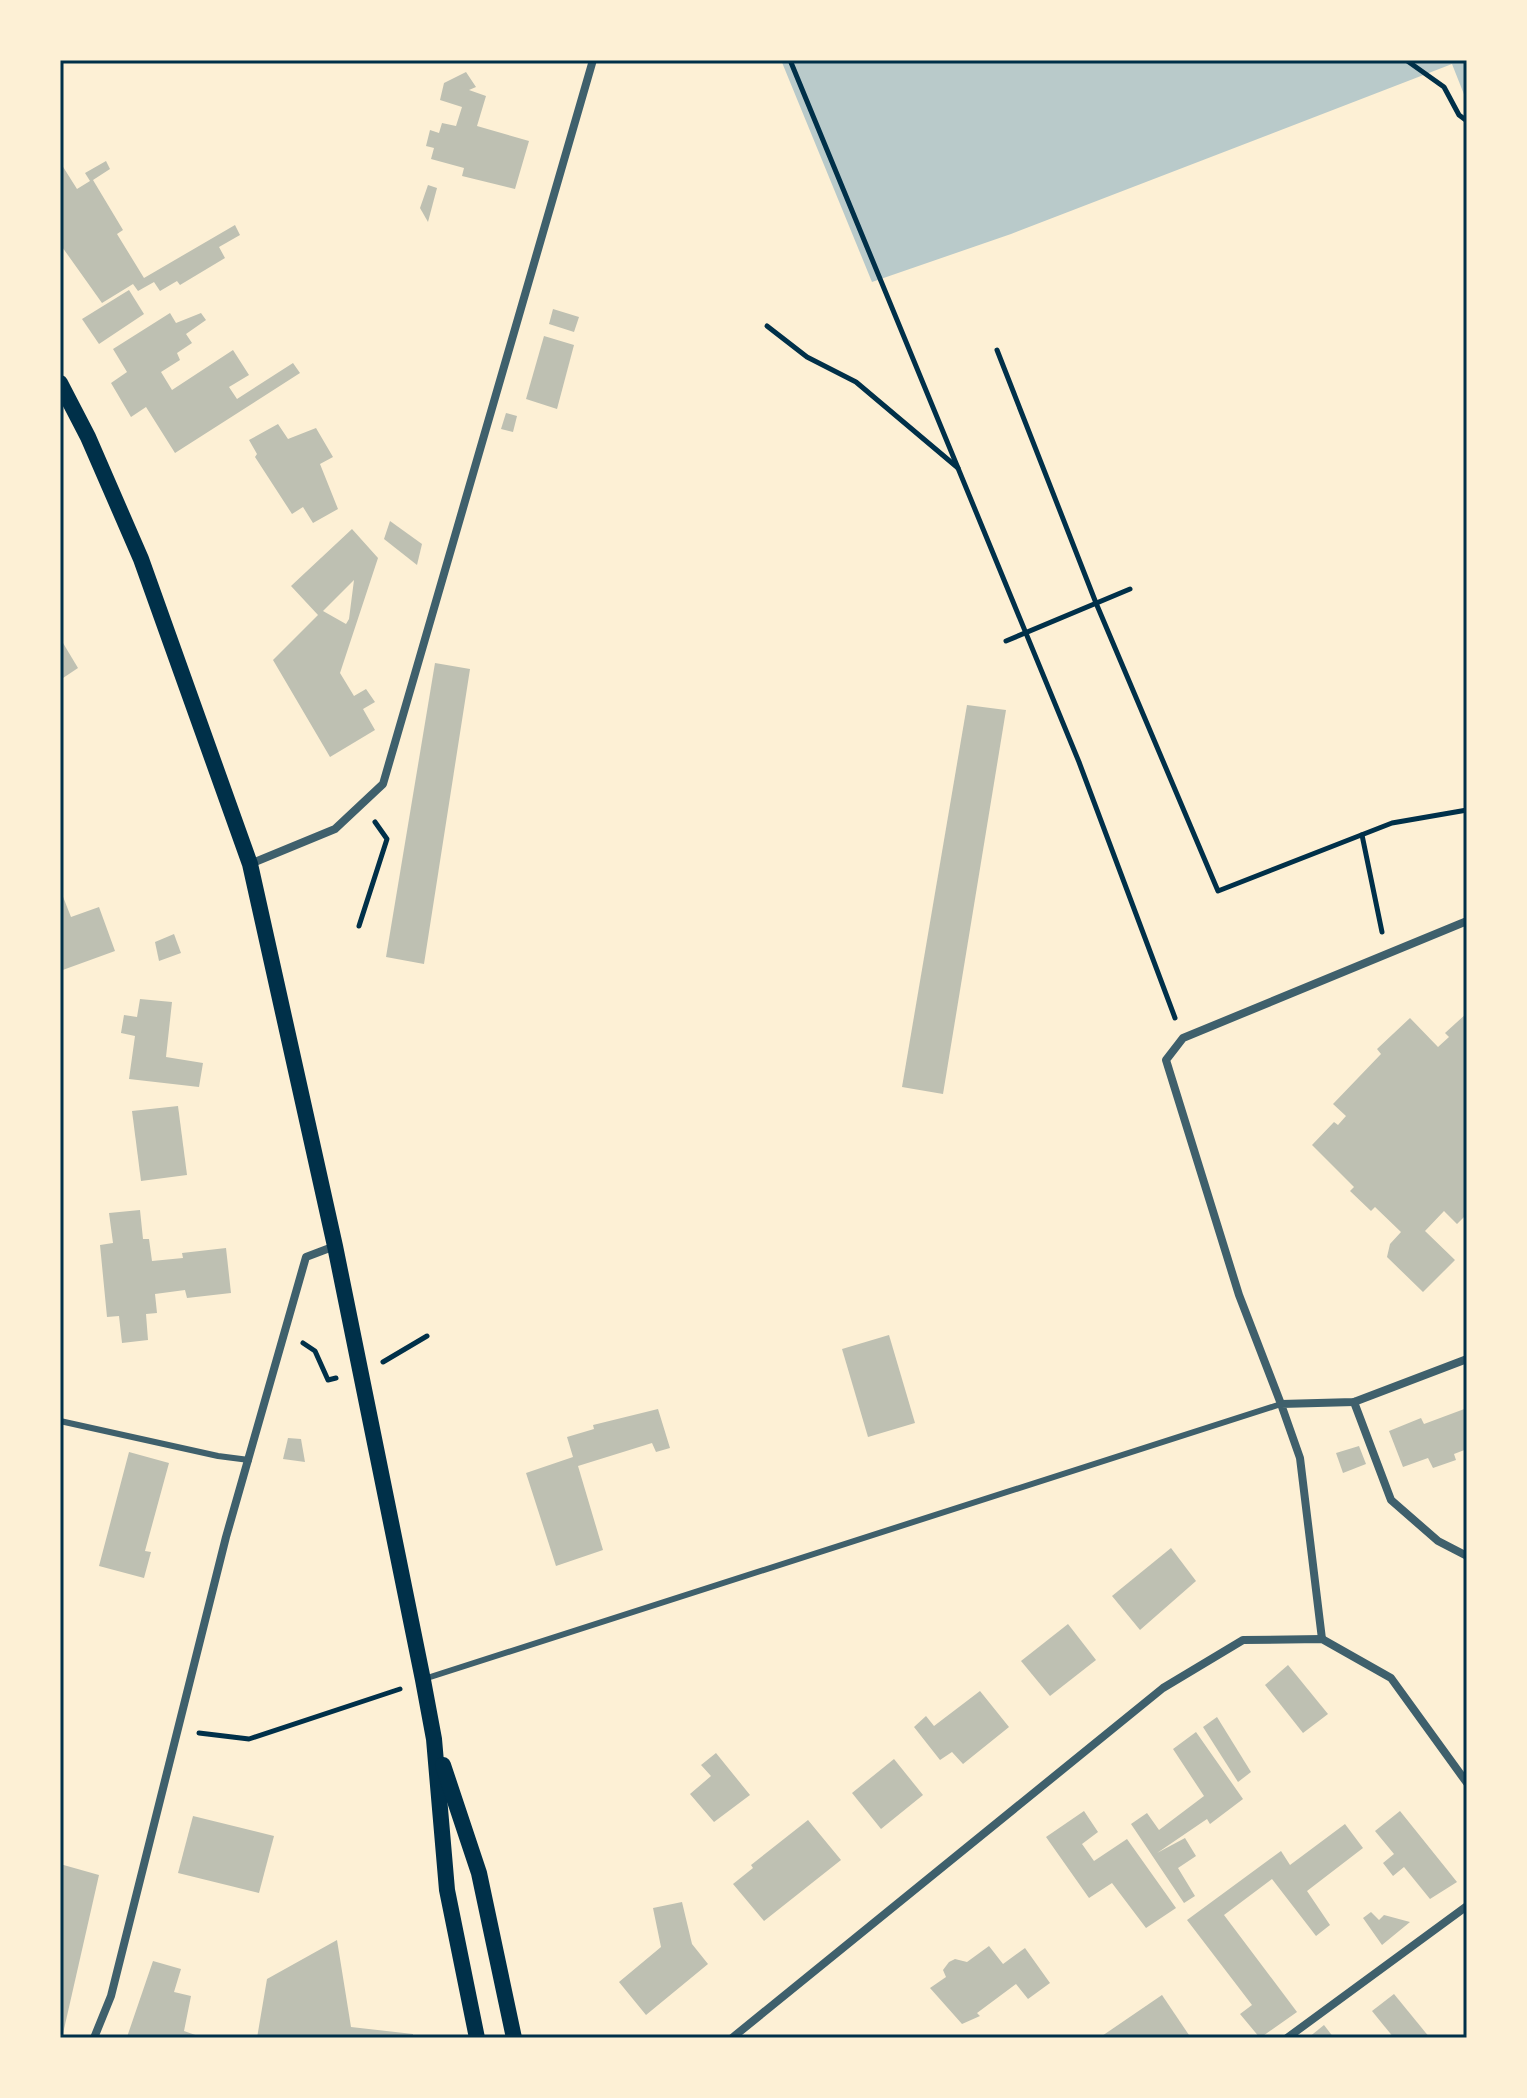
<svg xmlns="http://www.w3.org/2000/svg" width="1527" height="2098" font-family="Roboto,sans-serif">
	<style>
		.green { fill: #b9caca }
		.building { fill: #bec0b2; fill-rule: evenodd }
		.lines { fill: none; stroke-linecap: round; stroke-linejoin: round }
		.path { stroke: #003049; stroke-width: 5 }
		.service { stroke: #3f606c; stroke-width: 6 }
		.minor { stroke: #3f606c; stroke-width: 8 }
		.secondary { stroke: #003049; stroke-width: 16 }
		.neatline { fill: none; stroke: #003049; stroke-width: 3 }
	</style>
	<rect width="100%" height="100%" fill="#fdf0d5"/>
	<!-- green -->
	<path class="green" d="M781,60H1467V102L1452,64L1011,234L872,282Z"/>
	<!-- building -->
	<g class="building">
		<path d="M466,72L476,87L469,90L486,96L477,126L529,141L515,189L462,176L464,168L431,159L434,148L426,146L430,130L439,133L442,123L456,126L462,107L440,100L444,83Z"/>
		<path d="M106,161L110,169L93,180L123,230L117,234L144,278L235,225L240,235L219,247L225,258L180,285L177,281L160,291L154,282L138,291L133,284L102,303L60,244V162L77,189L90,181L85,173Z"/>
		<path d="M428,185L437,188L428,222L420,208Z"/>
		<path d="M129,290L144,314L99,344L82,319Z"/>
		<path d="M553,309L579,317L574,332L549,324Z"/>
		<path d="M170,313L176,323L201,313L206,320L186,334L192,343L177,353L180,360L161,372L172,390L233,350L249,375L229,387L237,399L293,363L300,373L175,453L146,407L131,417L111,383L127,372L113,349Z"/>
		<path d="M544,336L574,345L557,409L526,399Z"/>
		<path d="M506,413L517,416L513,432L501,429Z"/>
		<path d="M278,424L288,439L316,428L333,457L320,464L338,509L313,523L303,507L292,514L255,457L257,454L249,440Z"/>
		<path d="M390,521L422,544L417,565L384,539Z"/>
		<path d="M352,529L378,558L340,673L354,696L366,689L375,702L363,709L375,730L330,757L273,660L318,615L291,586ZM354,580L349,619L346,624L323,611Z"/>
		<path d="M60,638L78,668L60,680Z"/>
		<path d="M435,663L470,669L424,964L386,957Z"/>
		<path d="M967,705L1006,710L943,1094L902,1087Z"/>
		<path d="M60,889L71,917L99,907L115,951L60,971Z"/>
		<path d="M174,934L181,953L159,961L155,942Z"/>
		<path d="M140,999L172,1002L166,1057L203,1063L199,1087L129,1079L135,1036L121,1033L124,1015L137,1017Z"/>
		<path d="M1467,1013V1214L1457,1224L1444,1211L1425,1231L1455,1260L1423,1292L1387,1257L1390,1244L1401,1232L1375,1207L1371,1211L1350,1191L1354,1187L1312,1145L1334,1122L1338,1125L1346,1116L1333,1104L1381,1054L1377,1049L1410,1018L1438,1047L1449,1037L1445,1033Z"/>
		<path d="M178,1106L187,1175L141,1181L132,1111Z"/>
		<path d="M140,1210L143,1239H149L152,1261L183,1258L182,1253L226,1248L231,1293L187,1298L185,1290L155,1294L157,1313L146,1314L148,1340L122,1343L119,1316L107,1317L100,1245L113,1243L109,1213Z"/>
		<path d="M889,1335L915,1423L868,1437L842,1349Z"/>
		<path d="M1467,1408V1449L1454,1454L1456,1460L1433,1468L1428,1458L1403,1467L1389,1431L1421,1418L1424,1424Z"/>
		<path d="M658,1409L670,1448L656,1452L652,1443L578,1466L603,1550L556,1566L526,1473L573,1457L567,1437L594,1429L593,1425Z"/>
		<path d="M288,1438L301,1439L305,1462L283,1459Z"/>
		<path d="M1359,1446L1366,1464L1343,1473L1336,1453Z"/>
		<path d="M129,1452L169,1463L145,1551L151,1552L144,1578L99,1566Z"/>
		<path d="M1171,1548L1196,1581L1140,1630L1112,1596Z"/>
		<path d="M1068,1624L1096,1660L1050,1696L1021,1661Z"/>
		<path d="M1288,1665L1328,1714L1303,1733L1265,1685Z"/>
		<path d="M980,1691L1009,1727L963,1764L952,1752L940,1760L914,1727L926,1716L934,1726Z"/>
		<path d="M1217,1717L1251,1772L1238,1782L1203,1727Z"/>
		<path d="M1196,1732L1243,1799L1210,1824L1207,1819L1157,1853L1185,1838L1196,1856L1178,1868L1195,1896L1184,1903L1131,1824L1147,1813L1159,1830L1204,1796L1173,1749Z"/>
		<path d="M716,1753L750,1795L714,1822L690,1794L711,1776L701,1765Z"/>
		<path d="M894,1759L923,1795L881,1829L852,1793Z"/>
		<path d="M1084,1811L1098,1832L1082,1844L1094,1861L1127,1839L1176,1908L1146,1928L1112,1883L1089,1898L1046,1837Z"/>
		<path d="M1400,1811L1457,1882L1430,1899L1404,1867L1393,1876L1383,1863L1394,1854L1375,1831Z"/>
		<path d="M193,1816L274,1836L259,1893L178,1873Z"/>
		<path d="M808,1820L841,1860L764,1921L733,1884L753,1868L751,1865Z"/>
		<path d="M1345,1824L1363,1848L1307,1891L1330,1925L1316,1936L1272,1879L1224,1915L1297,2012L1260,2038L1240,2014L1252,2005L1187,1920L1281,1851L1290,1865Z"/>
		<path d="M60,1864L99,1875L62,2038H60Z"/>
		<path d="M682,1902L692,1944L708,1964L646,2015L619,1982L661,1947L653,1908Z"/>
		<path d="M1371,1912L1379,1920L1384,1915L1410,1922L1382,1945L1363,1918Z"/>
		<path d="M337,1940L351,2027L413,2034V2038H257L267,1979Z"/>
		<path d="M989,1946L1003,1964L1025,1948L1050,1983L1028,1999L1016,1984L977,2013L980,2016L962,2024L930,1988L946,1977L943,1970L949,1962L955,1959L967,1962Z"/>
		<path d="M153,1961L181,1969L174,1992L191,1996L184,2031L204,2038L127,2037Z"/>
		<path d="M1394,1994L1430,2038H1394L1372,2011Z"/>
		<path d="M1162,1995L1191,2038H1099Z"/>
		<path d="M1324,2025L1334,2038H1308Z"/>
	</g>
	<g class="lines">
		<!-- path -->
		<g class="path">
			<path d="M790,60L1079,762L1175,1018"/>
			<path d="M1406,60L1444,87L1459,115L1467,121"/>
			<path d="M767,326L807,357L856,382L958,468"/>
			<path d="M997,350L1096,603L1218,891L1392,823L1467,810"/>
			<path d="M1006,641L1130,589"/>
			<path d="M1362,835L1382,932"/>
			<path d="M359,926L387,839L375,822"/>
			<path d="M303,1343L315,1351L328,1380L336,1378"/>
			<path d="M383,1362L427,1336"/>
			<path d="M199,1733L249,1739L400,1689"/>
		</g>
		<!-- service -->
		<g class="service">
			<path d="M60,1421L218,1456L249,1460"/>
			<path d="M424,1679L1281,1404"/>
		</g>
		<!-- minor -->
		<g class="minor">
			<path d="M250,864L335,829L383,784L593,60"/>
			<path d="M1354,1402L1391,1500L1438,1541L1467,1556"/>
			<path d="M1281,1404L1239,1295L1166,1060L1183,1038L1467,921"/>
			<path d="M1322,1639L1300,1458L1281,1404L1354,1402L1467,1359"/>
			<path d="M94,2038L111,1996L226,1537L306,1257L335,1246"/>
			<path d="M732,2038L1163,1688L1243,1640L1322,1639L1391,1678L1467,1783"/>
			<path d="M1287,2038L1467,1906"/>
		</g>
		<!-- secondary -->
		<g class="secondary">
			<path d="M60,383L88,437L141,559L250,864L335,1246L423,1680L434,1739L447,1890L477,2038"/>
			<path d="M443,1765L479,1873L514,2038"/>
		</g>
	</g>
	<!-- border -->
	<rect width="1527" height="2098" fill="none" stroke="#fdf0d5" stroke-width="124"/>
	<rect x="62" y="62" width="1403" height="1974" class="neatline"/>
</svg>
